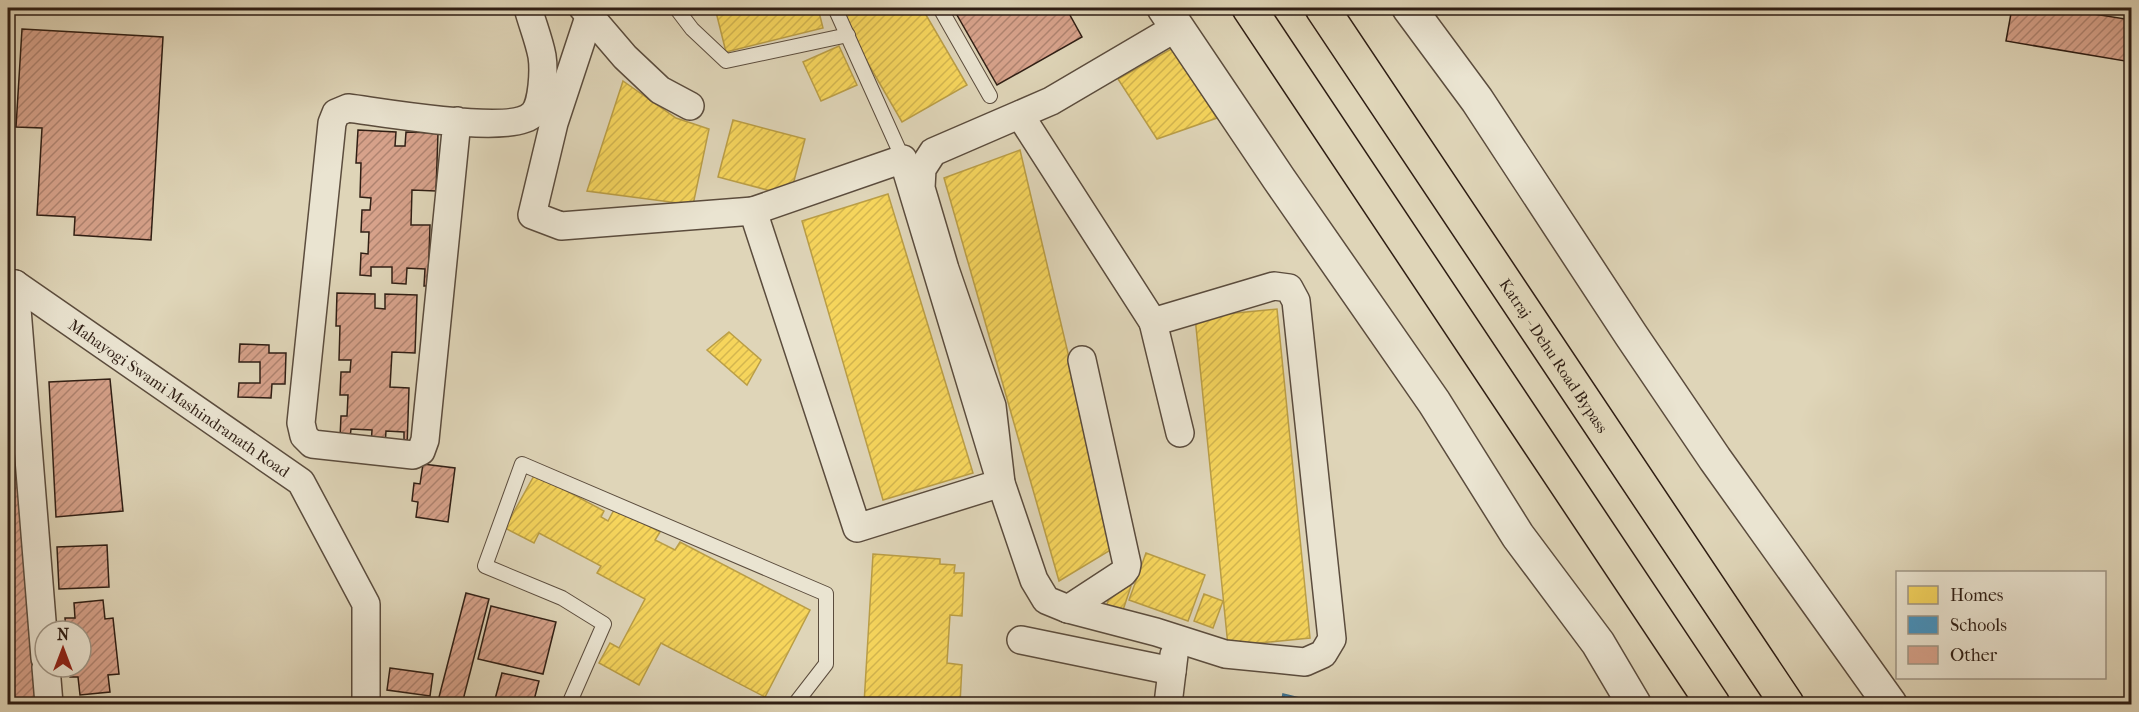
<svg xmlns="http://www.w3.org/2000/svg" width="2139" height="712" font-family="'IM FELL French Canon',serif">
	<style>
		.homes { fill: url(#homes-hatch); stroke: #ba9e46; stroke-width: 1.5 }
		.schools { fill: url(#schools-hatch); stroke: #3d708e; stroke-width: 1.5 }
		.building { fill: url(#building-hatch); stroke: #2f1e14; stroke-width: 1.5 }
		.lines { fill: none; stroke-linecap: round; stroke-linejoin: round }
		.service-casing { stroke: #5b4c3d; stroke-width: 16 }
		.minor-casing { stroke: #5b4c3d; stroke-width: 30 }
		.tertiary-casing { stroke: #5b4c3d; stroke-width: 36 }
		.trunk-casing { stroke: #2f1e14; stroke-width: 36 }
		.service { stroke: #eae4d1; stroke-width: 14 }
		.minor { stroke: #eae4d1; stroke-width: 27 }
		.tertiary { stroke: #eae4d1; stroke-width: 33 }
		.trunk { stroke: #dfd5b8; stroke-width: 33 }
		.labels { text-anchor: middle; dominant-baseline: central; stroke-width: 6; stroke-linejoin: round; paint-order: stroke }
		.street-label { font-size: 16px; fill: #2f1e14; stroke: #eae4d1 }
	</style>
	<defs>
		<pattern id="homes-hatch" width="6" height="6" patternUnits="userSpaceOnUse" patternTransform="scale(1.5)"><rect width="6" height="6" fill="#f6d55c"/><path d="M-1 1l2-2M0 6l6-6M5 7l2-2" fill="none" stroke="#d3b64f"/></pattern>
		<pattern id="schools-hatch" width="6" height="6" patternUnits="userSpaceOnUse" patternTransform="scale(1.5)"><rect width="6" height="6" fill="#4393c3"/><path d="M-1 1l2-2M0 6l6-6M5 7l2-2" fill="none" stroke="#38779d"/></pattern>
		<pattern id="building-hatch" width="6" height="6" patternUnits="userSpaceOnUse" patternTransform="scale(1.5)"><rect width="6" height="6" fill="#d7a28b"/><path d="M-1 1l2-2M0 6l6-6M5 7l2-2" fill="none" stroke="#af8370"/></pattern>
	</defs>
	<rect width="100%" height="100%" fill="#dfd5b8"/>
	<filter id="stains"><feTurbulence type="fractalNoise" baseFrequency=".00333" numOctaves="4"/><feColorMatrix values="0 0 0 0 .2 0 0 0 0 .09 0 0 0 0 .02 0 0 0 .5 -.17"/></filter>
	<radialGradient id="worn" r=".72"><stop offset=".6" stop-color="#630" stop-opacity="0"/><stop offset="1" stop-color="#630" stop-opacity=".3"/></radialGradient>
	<!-- homes -->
	<g class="homes">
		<path d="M715,8H818L823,28L726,52Z"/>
		<path d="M836,8H922L967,85L902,122Z"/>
		<path d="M839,46L857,85L821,101L803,62Z"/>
		<path d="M1173,48L1217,118L1157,139L1118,79Z"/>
		<path d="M623,81L676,118L709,129L693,205L587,191Z"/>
		<path d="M733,120L805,139L790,196L718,177Z"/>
		<path d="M1020,150L1114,548L1059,581L944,178Z"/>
		<path d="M888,194L973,473L883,500L802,221Z"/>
		<path d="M1277,309L1310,638L1228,646L1195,317Z"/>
		<path d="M729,332L761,360L747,385L707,350Z"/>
		<path d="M535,474L604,511L601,517L608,521L615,508L660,532L655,540L675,550L680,542L810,610L765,697L661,643L639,685L599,663L610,643L619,648L645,599L597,573L601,566L539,533L534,543L505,528Z"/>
		<path d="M1146,553L1205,575L1188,621L1129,600Z"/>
		<path d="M873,554L940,559V564L955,565L954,573H964L962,616L950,615L947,663L962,665L960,704H864Z"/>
		<path d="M1114,581L1131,586L1121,616L1105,611Z"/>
		<path d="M1204,594L1223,601L1213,628L1194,621Z"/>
	</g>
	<!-- schools -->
	<path class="schools" d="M1283,694L1324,704H1281Z"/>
	<!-- building -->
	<g class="building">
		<path d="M953,8H1066L1082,37L997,85Z"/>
		<path d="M2012,8H2056L2132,20L2125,61L2006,41Z"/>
		<path d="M22,29L163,37L151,240L74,235L75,217L37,215L42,128L16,127Z"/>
		<path d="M358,130L396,132L395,146H405L406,132L438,133L436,191L412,190L411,225H430L428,286H424L425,269L407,268L406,284L392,283V267H371V276L360,275L361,253L368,254L369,232H361L362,210H370L371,198L360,197L361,163H356Z"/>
		<path d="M337,293L375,294V308L385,309V294L417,295L415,353L392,352L390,387L409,388L407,448H404V432L386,431L385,446H371L372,430L351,429L350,438H340L341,416H347L348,395H340L341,372H350L351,360H339L340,326H336Z"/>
		<path d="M240,344L269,345V353H286L285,384H272L271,398L238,397L239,383H260V362H239Z"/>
		<path d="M8,348L41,704H8Z"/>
		<path d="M110,379L123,511L56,517L49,382Z"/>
		<path d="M423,464L455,468L448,522L416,517L418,502L412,501L414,483L420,484Z"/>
		<path d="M107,545L109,587L59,589L57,547Z"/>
		<path d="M466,593L489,599L462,704H451L438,701Z"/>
		<path d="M103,600L105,619L113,618L119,674L108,675L110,692L80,695L78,677H70L69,667H81V631H66L65,618H75L74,603Z"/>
		<path d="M491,606L556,622L543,674L478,659Z"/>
		<path d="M390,668L433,674L430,696L387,690Z"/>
		<path d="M502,673L539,681L533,704L494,703Z"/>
	</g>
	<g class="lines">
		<defs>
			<g id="service">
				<path d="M676,8L692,29L726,61L848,35"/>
				<path d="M835,8L903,159"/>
				<path d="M940,8L990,96"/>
				<path d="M569,704L604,624L562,598L485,566L522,464L826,594V664L795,704"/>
			</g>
			<g id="minor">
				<path d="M583,8L625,57L660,90L690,106"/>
				<path d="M590,14L554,123L532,215L561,226L753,211"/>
				<path d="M1177,27L1051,101L933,152L922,169L921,188L945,269L992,406L1001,483L1034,580L1046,600L1068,609L1156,632L1225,654L1305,662L1323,654L1332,639L1296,301L1289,288L1274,286L1153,322L1180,433"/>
				<path d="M1020,115L1153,322"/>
				<path d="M457,121L425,440L421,451L413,455L312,444L304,436L301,423L332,123L336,113L348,108C381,112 511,136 533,114C543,104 544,69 542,56C539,40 532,23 528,8"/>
				<path d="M903,159L1001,483L857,528L753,211Z"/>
				<path id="s1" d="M8,283L15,284L301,482L366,604V704"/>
				<path d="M15,284L45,658"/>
				<path d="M1068,609L1123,573L1126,569L1127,564L1082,360"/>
				<path d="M1021,640L1172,671"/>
				<path d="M46,667L49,704"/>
				<path d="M1168,704L1174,655"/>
			</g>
			<g id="tertiary">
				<path d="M1164,8L1279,179L1434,402L1518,536L1598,643L1634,704"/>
				<path d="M1409,8L1477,100L1631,335L1715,459L1890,704"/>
			</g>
			<g id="trunk">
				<path d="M1249,8L1713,704"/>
				<path id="s2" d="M1322,8L1787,704"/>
			</g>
		</defs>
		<!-- service casing -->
		<use href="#service" class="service-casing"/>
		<!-- minor casing -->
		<use href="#minor" class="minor-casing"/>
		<!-- tertiary casing -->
		<use href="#tertiary" class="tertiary-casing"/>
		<!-- trunk casing -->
		<use href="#trunk" class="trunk-casing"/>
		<!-- service -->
		<use href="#service" class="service"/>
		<!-- minor -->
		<use href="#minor" class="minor"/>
		<!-- tertiary -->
		<use href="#tertiary" class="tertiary"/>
		<!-- trunk -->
		<use href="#trunk" class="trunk"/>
	</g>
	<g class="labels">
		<!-- street labels -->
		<g class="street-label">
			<text stroke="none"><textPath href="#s2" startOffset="418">Katraj - Dehu Road Bypass</textPath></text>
			<text stroke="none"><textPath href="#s1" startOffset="207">Mahayogi Swami Mashindranath Road</textPath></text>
		</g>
	</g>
	<!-- margin -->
	<rect width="2139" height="712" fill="none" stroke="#dfd5b8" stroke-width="30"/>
	<rect x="9" y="9" width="2121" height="694" fill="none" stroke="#2f1e14" stroke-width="3"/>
	<rect x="15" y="15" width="2109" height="682" fill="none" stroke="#2f1e14" stroke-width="1.5"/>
	<!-- legend -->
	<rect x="1896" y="571" width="210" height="108" fill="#eae4d1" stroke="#9f9585" stroke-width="1.5"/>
	<rect x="1908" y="586" width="30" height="18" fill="#f6d55c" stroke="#9f9585" stroke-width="1.5"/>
	<text x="1950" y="601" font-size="18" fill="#2f1e14">Homes</text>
	<rect x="1908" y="616" width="30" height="18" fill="#4393c3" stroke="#9f9585" stroke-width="1.5"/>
	<text x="1950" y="631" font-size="18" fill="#2f1e14">Schools</text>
	<rect x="1908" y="646" width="30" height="18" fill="#d7a28b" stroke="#9f9585" stroke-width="1.5"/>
	<text x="1950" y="661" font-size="18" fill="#2f1e14">Other</text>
	<!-- north arrow -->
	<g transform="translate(63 649)"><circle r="28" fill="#eae4d1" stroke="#9f9585" stroke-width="1.5"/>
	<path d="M0-4.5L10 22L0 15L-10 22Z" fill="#8f2418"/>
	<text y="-9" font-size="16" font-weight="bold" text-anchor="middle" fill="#2f1e14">N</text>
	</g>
	<rect width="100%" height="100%" filter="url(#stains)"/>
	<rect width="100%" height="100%" fill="url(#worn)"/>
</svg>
